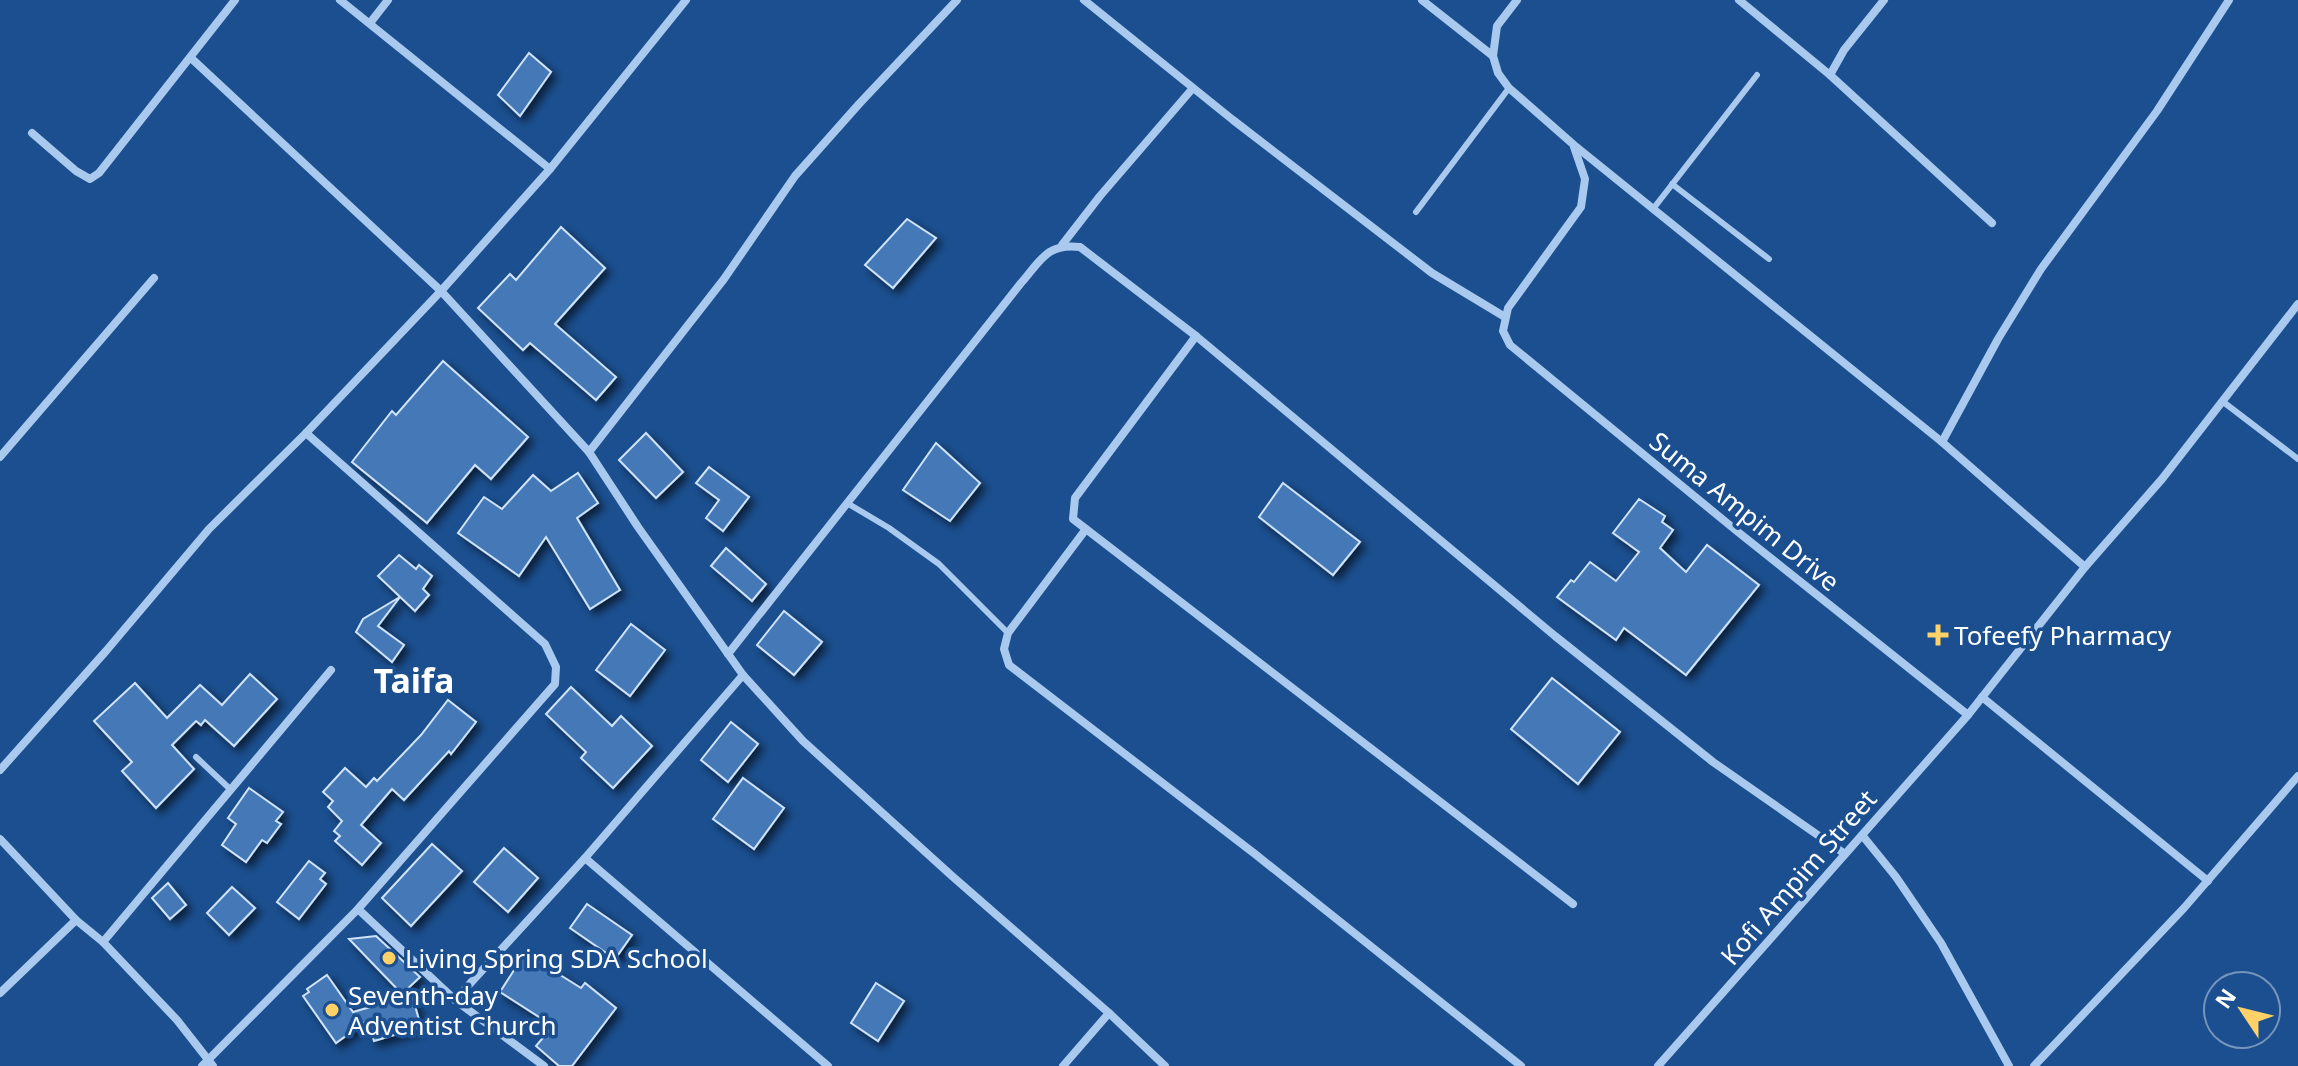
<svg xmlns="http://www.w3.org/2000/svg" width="2298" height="1066" font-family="'Noto Sans',sans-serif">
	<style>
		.building { fill: #4478b7; stroke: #cfe3fa; stroke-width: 2; filter: url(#shadow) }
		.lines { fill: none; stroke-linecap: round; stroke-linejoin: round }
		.service { stroke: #a9c9ee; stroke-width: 6 }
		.minor { stroke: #a9c9ee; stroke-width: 8 }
		.poi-dot { fill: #ffd166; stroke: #1b4f8f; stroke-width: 3 }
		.labels { text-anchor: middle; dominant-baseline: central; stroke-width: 7; stroke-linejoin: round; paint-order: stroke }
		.street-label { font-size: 26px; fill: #fff; stroke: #1b4f8f }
		.poi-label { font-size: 26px; fill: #fff; stroke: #1b4f8f; text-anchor: start }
		.district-label { font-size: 34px; font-weight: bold; fill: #fff; stroke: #1b4f8f }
	</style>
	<defs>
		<filter id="shadow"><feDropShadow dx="5" dy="5" stdDeviation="4" flood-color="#0009"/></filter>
	</defs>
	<rect width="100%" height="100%" fill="#1b4f8f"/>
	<!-- building -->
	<g class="building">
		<path d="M529,53L551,72L520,116L498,95Z"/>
		<path d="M907,219L936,238L893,288L865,265Z"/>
		<path d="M561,227L605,268L555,324L616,377L596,400L530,343L523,350L478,308L510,274L516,280Z"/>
		<path d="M443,361L528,437L491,479L475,465L427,523L352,462L392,411L396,415Z"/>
		<path d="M646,433L683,472L656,498L619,460Z"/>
		<path d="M936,443L980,483L950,521L903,490Z"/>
		<path d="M709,467L749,497L723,531L706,518L719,500L696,483Z"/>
		<path d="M578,473L598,503L577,518L620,590L590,609L546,537L519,576L458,533L484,497L502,509L533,475L551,491Z"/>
		<path d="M1283,483L1360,542L1333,575L1259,517Z"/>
		<path d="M1639,499L1665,516L1662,522L1673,530L1660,548L1686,572L1707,545L1759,585L1686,675L1624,628L1616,640L1557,597L1571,580L1574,582L1590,562L1616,581L1639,552L1613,533Z"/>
		<path d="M726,548L766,584L752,601L711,566Z"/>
		<path d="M399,555L416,569L419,565L432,576L423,589L429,595L415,611L378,576Z"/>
		<path d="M400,597L378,626L404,645L392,662L356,632L363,619Z"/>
		<path d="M784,611L822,642L794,675L757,645Z"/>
		<path d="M631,624L665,650L630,696L596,670Z"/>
		<path d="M250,674L277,699L234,746L205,720L201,725L196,721L172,745L194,769L156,808L122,771L132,762L94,721L135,683L167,718L200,685L222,705Z"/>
		<path d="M1552,678L1620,732L1578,784L1511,729Z"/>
		<path d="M571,687L612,726L621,716L652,746L613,788L581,758L586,752L546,714Z"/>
		<path d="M448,700L476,722L451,754L449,751L404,800L392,789L361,825L381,843L362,865L335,841L340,836L334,831L342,821L328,807L333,801L323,792L345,768L366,787L374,778L377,781L421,735Z"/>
		<path d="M731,722L758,744L728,782L701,760Z"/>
		<path d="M743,778L784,808L754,849L713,819Z"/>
		<path d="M249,788L283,812L276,821L281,824L267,843L262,840L246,862L222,845L236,824L228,818Z"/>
		<path d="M432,844L462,871L411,926L382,898Z"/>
		<path d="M504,848L538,878L508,912L474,882Z"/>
		<path d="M309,861L325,873L320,879L326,884L299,919L277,902Z"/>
		<path d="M168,883L186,905L170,919L152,898Z"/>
		<path d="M232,887L255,908L229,935L207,913Z"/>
		<path d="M587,904L632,935L615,959L570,928Z"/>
		<path d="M376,936L420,977L402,994L349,939Z"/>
		<path d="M525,953L581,988L585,983L616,1008L572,1066H559L536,1046L553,1026L500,992Z"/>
		<path d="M327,975L353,1012L412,995L421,1027L374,1041L368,1020L336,1043L303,996L309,992L307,989Z"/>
		<path d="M876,983L904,1001L878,1041L851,1023Z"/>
	</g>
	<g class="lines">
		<!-- service -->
		<g class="service">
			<path d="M1672,184L1769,259"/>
			<path d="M1653,209L1757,75"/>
			<path d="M1416,212L1509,88"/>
			<path d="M2222,401L2298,459"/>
			<path d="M847,503L889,528L939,564L1008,633"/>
			<path d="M196,757L230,789"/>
		</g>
		<!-- minor -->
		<g class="minor">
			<path d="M340,0L550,169"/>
			<path d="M1084,0L1233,120L1432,273L1505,317"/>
			<path d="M1422,0L1493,56L1498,73L1509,88L1574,145L1942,442L2085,567"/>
			<path d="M1739,0L1830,75L1992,223"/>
			<path d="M370,23L388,0"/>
			<path d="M1493,56L1497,26L1517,0"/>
			<path d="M191,58L441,291L589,452L638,527L743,675L803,741L952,876L1109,1013L1165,1066"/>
			<path d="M1830,75L1844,50L1884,0"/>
			<path d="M32,133L76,171L90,179L99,173L235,0"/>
			<path d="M1574,147L1585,179L1581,207L1508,308L1503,331L1510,345L1738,532L1968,715"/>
			<path d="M1062,245L1100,196L1193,88"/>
			<path d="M1196,336L1075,498L1073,519L1573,904"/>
			<path d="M1942,442L1998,339L2041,269L2157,111L2229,0"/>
			<path d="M589,452L724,279L795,176L859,104L957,0"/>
			<path d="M0,457L154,278"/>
			<path d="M1086,529L1008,633L1004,649L1009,665L1255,854L1521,1066"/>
			<path d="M728,654L1021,283C1041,260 1047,243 1080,247L1196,336L1555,636L1713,762L1845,854"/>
			<path d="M1982,697L2208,881"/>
			<path d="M0,770L106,651L209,529L306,433L441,291L550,169L686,0"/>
			<path d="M1862,835L1896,877L1941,943L2009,1066"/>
			<path d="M0,839L76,920L103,942L177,1020L213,1066"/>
			<path d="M585,858L828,1066"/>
			<path d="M358,909L455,1000L544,1066"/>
			<path d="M103,942L331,670"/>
			<path d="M0,993L76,920"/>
			<path d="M455,1000L585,858L743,675"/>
			<path d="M202,1066L358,909L555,684L556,667L545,644L306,433"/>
			<path d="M1063,1066L1109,1013"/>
			<path d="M1658,1066L1968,715L2085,567L2162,479L2298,304"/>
			<path d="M2034,1066L2184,908L2298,776"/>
		</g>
	</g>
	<!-- markers -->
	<g class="poi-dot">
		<path d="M1934 623h8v8h8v8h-8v8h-8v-8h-8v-8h8z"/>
		<circle cx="389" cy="958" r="8"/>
		<circle cx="332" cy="1010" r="8"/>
	</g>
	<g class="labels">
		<!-- street labels -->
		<g class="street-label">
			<text transform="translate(1745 511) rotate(39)">Suma Ampim Drive</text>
			<text transform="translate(1798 877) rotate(-49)">Kofi Ampim Street</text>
		</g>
		<!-- poi labels -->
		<g class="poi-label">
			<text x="1954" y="635">Tofeefy Pharmacy</text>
			<text x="405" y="958">Living Spring SDA School</text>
			<text x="348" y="995">Seventh-day<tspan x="348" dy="30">Adventist Church</tspan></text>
		</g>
		<!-- district labels -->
		<g class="district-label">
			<text x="414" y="680">Taifa</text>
		</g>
	</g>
	<!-- north arrow -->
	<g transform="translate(2242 1010) rotate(305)"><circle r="38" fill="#1b4f8f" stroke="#7695bc" stroke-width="2"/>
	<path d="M0-6L14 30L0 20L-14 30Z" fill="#ffd166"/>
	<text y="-12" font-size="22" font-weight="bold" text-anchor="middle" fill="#ffffff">N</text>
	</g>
</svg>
